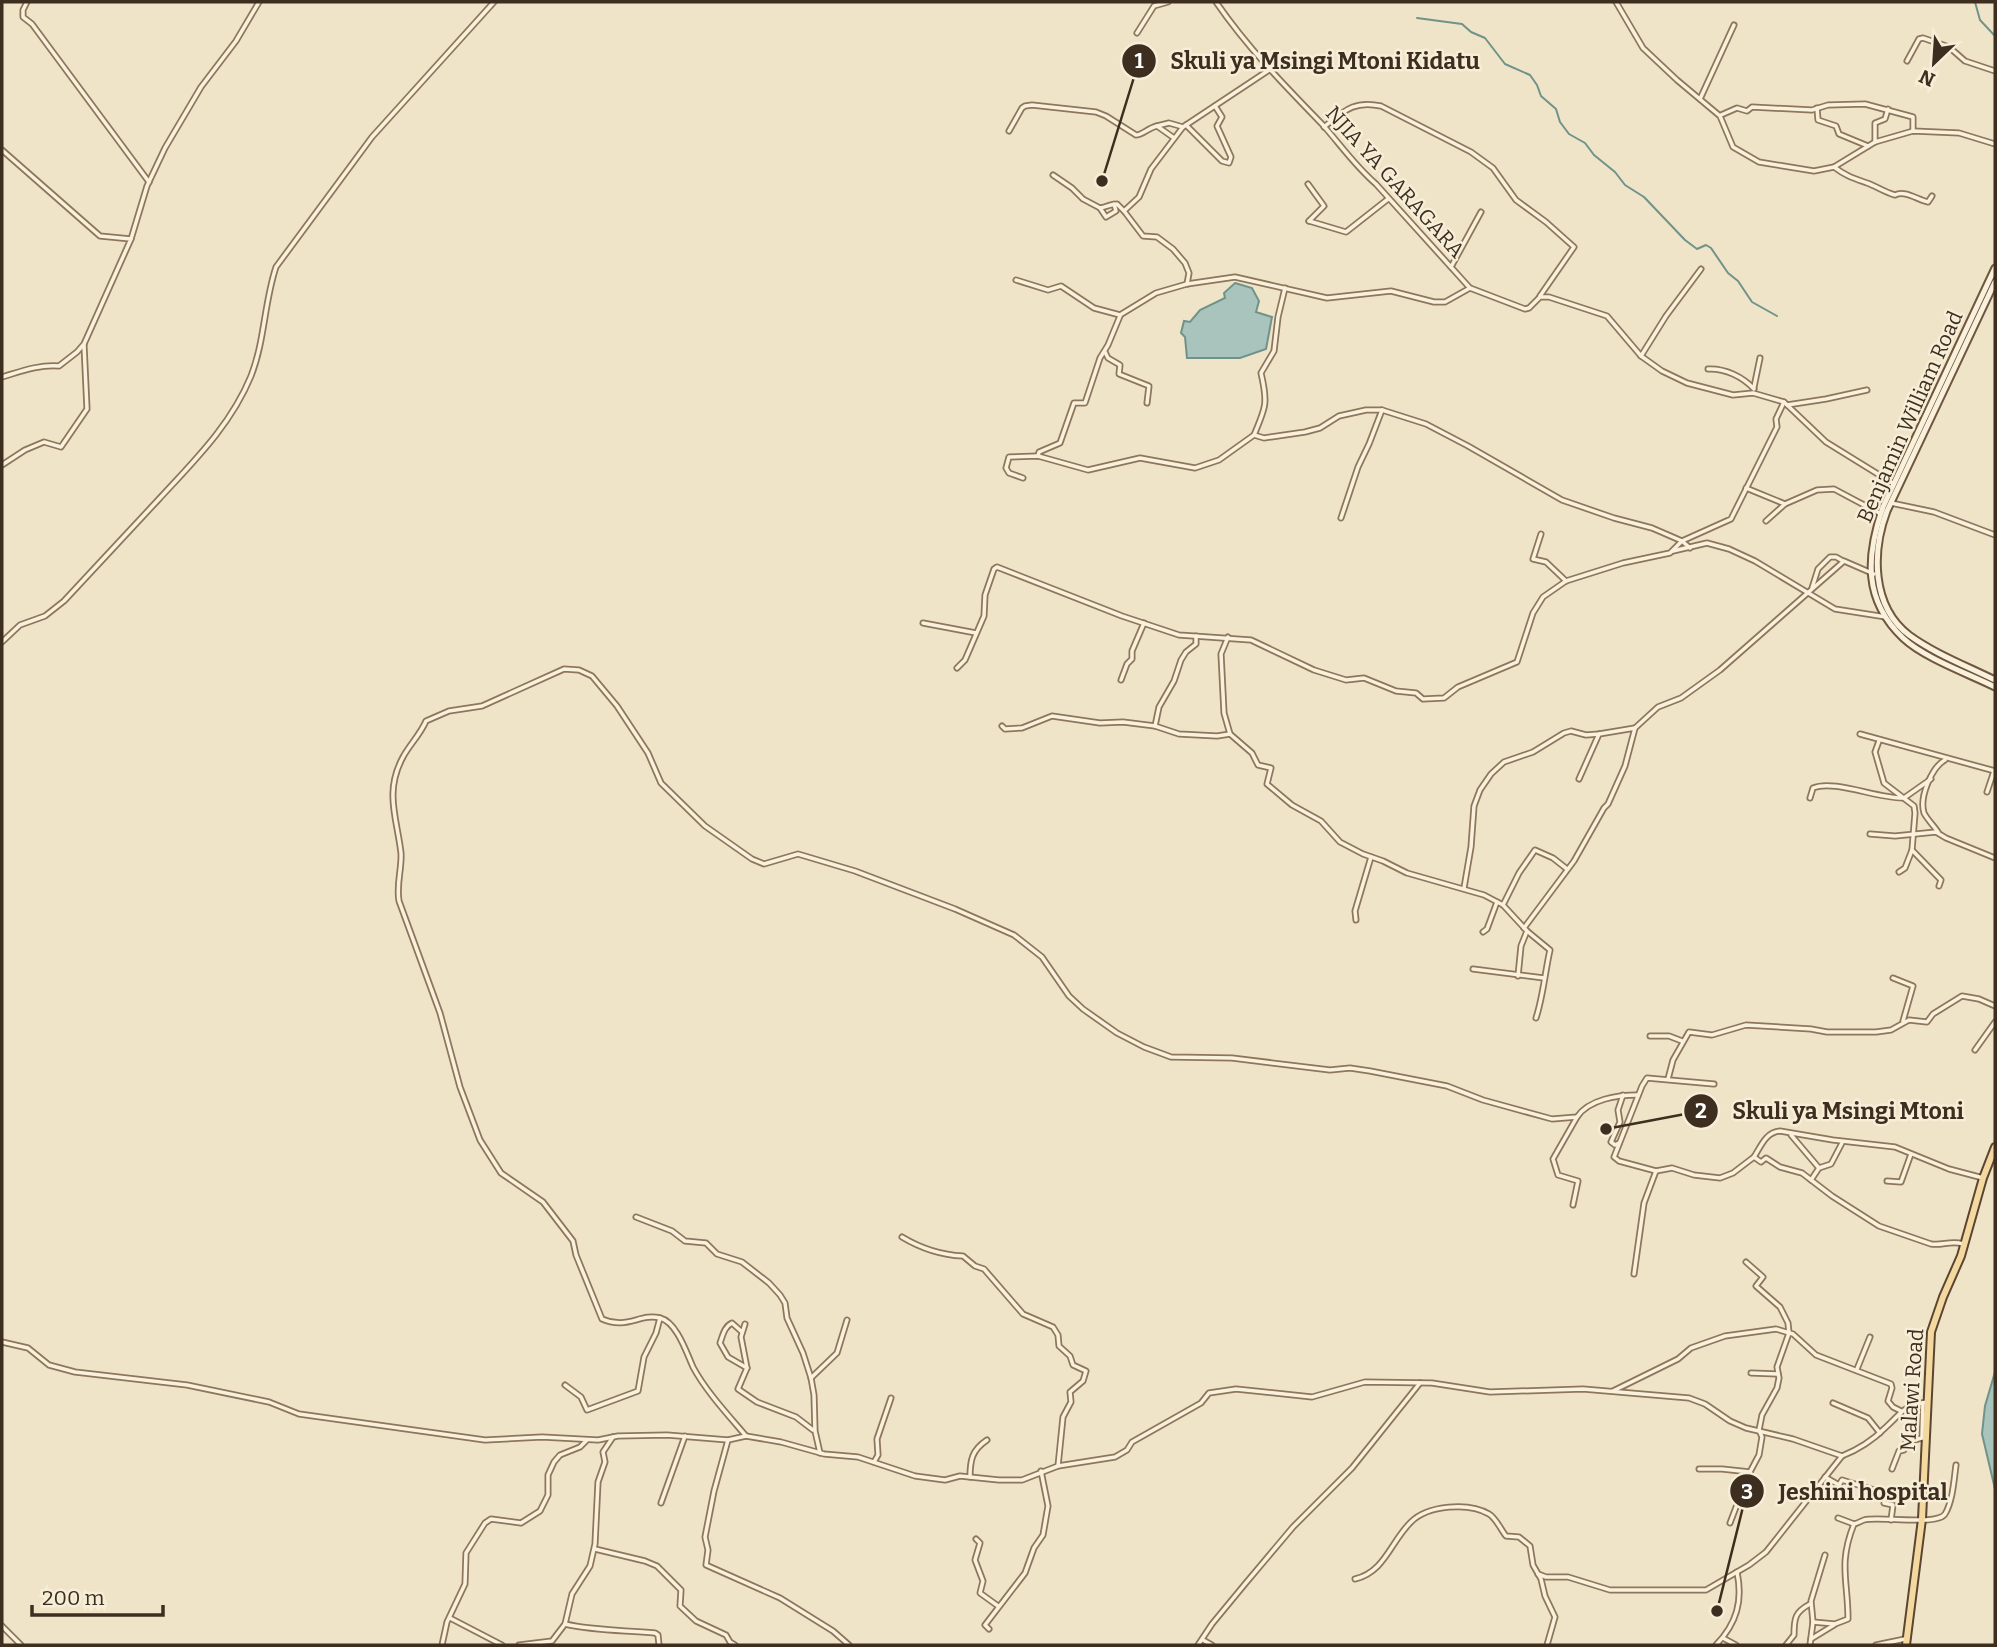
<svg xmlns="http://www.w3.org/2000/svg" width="1997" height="1647" font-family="Bitter,serif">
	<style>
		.water { fill: #a9c4bc; stroke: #6f938a; stroke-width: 2 }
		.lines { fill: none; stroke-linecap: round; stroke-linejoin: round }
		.stream { stroke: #6f938a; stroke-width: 2 }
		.street-casing { stroke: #8d765c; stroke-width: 7 }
		.secondary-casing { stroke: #6f573f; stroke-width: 9 }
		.primary-casing { stroke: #5b4430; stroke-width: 10 }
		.street { stroke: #faf1dc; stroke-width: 3.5 }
		.secondary { stroke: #faf1dc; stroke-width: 5 }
		.primary { stroke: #f3d9a0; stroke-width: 6 }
		.labels { text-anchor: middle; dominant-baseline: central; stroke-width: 5; stroke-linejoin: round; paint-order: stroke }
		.street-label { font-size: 21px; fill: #3d2e20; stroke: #f7eed8 }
		.leader { fill: none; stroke: #3d2e20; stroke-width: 2.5 }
		.callout-dot { fill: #3d2e20; stroke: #f7eed8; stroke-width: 2.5 }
		.mark-label { font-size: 21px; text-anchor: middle; font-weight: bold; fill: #fff }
		.callout-label { font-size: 23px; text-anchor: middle; font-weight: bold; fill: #3d2e20; stroke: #f7eed8; stroke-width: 5; stroke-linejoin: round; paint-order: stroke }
	</style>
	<rect width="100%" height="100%" fill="#f0e4c8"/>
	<!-- water -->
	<g class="water">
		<path d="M1235,283L1252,288L1259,301L1256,312L1272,317L1266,349L1240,358H1187L1185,337L1181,333L1184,321L1190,322L1200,310L1225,298L1224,293Z"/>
		<path d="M1995,1372V1489L1982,1434L1985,1406Z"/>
	</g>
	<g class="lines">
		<!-- stream -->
		<g class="stream">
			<path d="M1975,2L1980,20L1995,36"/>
			<path d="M1417,18L1462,24L1471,32L1485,38L1505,64L1530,75L1537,85L1541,96L1556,109L1560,122L1569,134L1585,143L1594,155L1615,172L1625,185L1644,197L1685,240L1697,249L1706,245L1711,248L1728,273L1738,281L1752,302L1777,316"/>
		</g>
		<defs>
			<g id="street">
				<path d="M27,2L23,10V17L32,24L149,182"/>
				<path d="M1216,2C1247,47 1284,85 1322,124C1340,144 1355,166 1376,184L1469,287"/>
				<path d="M1616,2L1643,48L1677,80L1720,116L1733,147L1759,162L1814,171L1834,167L1875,142L1913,131L1959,133L1995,144"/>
				<path d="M1137,33L1154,6L1168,2"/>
				<path d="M1907,61L1919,39L1923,38L1949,47L1965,61L1995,71"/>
				<path d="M1700,99L1734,25"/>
				<path d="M1817,108L1818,120L1836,126L1839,134L1868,146"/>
				<path d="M1721,115L1737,108L1747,111L1752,107L1812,110L1828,105L1865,104L1913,117V131"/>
				<path d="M1186,125L1222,161L1229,163L1231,157L1217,126L1222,117L1215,106"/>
				<path d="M1157,126L1169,123L1183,127"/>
				<path d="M1324,127C1344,111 1354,100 1381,106L1471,152L1493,168L1516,200L1546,222L1574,247L1540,296"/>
				<path d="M1009,131L1022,108L1025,106L1032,105L1096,112L1106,116L1136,135C1142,135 1148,128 1157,126L1174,138"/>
				<path d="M1875,142V123L1885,119L1888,109"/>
				<path d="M2,150L100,236L131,239L84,344L77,352L59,366C40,364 19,372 2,377"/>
				<path d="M1834,167C1846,176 1853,178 1867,183C1876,186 1884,192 1895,195C1905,190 1916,199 1928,202L1932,196"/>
				<path d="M1053,175L1072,188L1083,199L1100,208"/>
				<path d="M1308,184L1324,206L1309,221"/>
				<path d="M1114,204L1116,211L1106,217L1100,208C1106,207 1111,204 1117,204L1124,211L1139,197L1151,169L1183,127L1269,70"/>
				<path d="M1124,211L1143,236L1157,237L1173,249L1185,263L1189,273L1187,284"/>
				<path d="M1309,221L1346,232L1388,199"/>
				<path d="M131,239L147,186L165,148L201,87L236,41L259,2"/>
				<path d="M1451,267L1481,212"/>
				<path d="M1016,280L1048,290L1061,286L1094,308L1120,315L1156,293L1187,284L1235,277L1327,298L1391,291L1434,302H1445L1470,288L1525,309L1529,308L1540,297H1549L1607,316L1641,356L1662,371L1687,383L1733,395L1753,393L1784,402L1826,442L1894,484"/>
				<path d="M1105,352L1108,358L1120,365L1119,374L1149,386L1147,403"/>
				<path d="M1641,356L1666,316L1701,269"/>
				<path d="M1708,369C1725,368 1743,377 1754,389"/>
				<path d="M1754,387L1760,358"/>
				<path d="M1787,405L1826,399L1867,390"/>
				<path d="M1254,435C1266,407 1268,403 1261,373L1274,351L1278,317L1285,288"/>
				<path d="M1038,456L1039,452L1060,443L1074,403H1085L1100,358L1108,345L1120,316"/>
				<path d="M2,465L25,450L44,442L61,447L87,409L84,345"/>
				<path d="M1023,478L1009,473L1006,468L1009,457L1038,456L1088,470L1140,458L1195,468L1219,460L1254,435L1264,438L1305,432L1320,428L1339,416L1366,410H1382L1426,424L1468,446L1562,500L1614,518L1652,528L1682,541L1731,519L1777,427L1776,419L1784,402"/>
				<path d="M1746,488L1785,504L1817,490L1834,489L1881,514"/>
				<path d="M1891,503L1934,512L1995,535"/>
				<path d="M1341,518L1358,467L1369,444L1382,410"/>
				<path d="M1766,521L1785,504"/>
				<path d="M1541,534L1533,559L1546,562L1566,581"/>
				<path d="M1673,551L1707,543L1729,549L1755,561L1835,609L1886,617"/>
				<path d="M1812,588L1818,569L1830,557H1836L1843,561"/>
				<path d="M923,623L976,633"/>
				<path d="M1228,637L1221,654L1224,713L1230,734L1252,753L1258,765L1271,768L1267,784L1292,805L1321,821L1340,842L1363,854L1383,861L1407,873L1484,895L1503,905L1527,931L1550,950C1545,972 1543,997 1536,1018"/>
				<path d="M2,642L20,625L45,616L64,601C96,567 127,533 159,499C194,461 231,425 251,376C265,340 264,303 276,267L372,137L494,2"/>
				<path d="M957,668L965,660L984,616L985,595L994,569L997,567L1122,616L1179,635L1251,640L1314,670L1346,680L1364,678L1396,691L1416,693L1423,699L1444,698L1458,687L1517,662L1533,613L1543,597L1566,581L1623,563L1670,553L1682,541L1690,548"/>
				<path d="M1121,680L1127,664L1132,659V651L1144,623"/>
				<path d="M1002,726L1005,729L1022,728L1052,716L1100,723L1123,722L1155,726L1179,734L1217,736L1230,734"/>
				<path d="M1155,726L1159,707L1174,681L1181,660L1186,652L1196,644V636"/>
				<path d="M1860,734L1995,771"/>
				<path d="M1879,741L1875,752L1884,783L1914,806L1915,813L1912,850L1941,880L1939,886"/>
				<path d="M1579,779L1599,734"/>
				<path d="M1987,792L1994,771"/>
				<path d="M1810,798L1813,788C1834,779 1878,799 1904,798L1931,779"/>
				<path d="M1938,832C1934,826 1927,819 1924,813C1919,797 1932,767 1945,760"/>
				<path d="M1870,834L1895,836L1936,832L1946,838L1995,858"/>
				<path d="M1899,872L1905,868L1912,850"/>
				<path d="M1464,888L1471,847L1474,806L1480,790L1491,774L1504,762L1533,752L1564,733L1571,731L1586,735L1599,734L1635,728"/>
				<path d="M1503,905L1519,873L1535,850L1553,858L1567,869"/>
				<path d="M1356,920L1355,911L1371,857"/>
				<path d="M1524,928L1574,861L1604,808L1608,804L1625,766L1635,728L1658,707L1681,698L1720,670L1844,561L1874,574"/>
				<path d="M1483,932L1487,929L1497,902"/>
				<path d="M1473,969L1544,978"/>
				<path d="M1518,976L1521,946L1527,931"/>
				<path d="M1893,978L1913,986L1903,1021"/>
				<path d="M1650,1036H1669L1682,1041"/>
				<path d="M1975,1050L1995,1022"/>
				<path d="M1668,1079L1673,1060L1689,1032L1712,1035L1746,1025L1811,1029L1827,1032H1876L1891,1030L1909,1020L1927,1022L1933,1014L1962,996L1979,999L1995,1006"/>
				<path d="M1714,1084L1647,1078L1642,1086L1614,1157L1619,1161L1656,1171L1672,1168L1694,1175L1720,1178L1733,1173L1754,1157L1761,1162L1766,1158L1780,1167L1802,1173L1832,1196L1879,1226L1931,1244C1942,1246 1951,1240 1963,1244"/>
				<path d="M1791,1135L1819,1168"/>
				<path d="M1619,1143L1615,1145L1611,1142L1620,1122L1618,1110L1623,1095"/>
				<path d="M1754,1157C1761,1146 1766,1132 1780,1131L1833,1140L1895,1147L1949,1169L1983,1178"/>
				<path d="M1811,1180L1819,1168L1831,1164L1842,1143"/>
				<path d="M1887,1181L1901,1182L1911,1154"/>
				<path d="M1573,1205L1578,1181L1558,1175L1553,1159L1577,1117"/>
				<path d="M636,1217L672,1231L685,1241L706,1243L717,1254L742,1262L769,1283L780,1295L785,1303L787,1318L803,1353L811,1378L814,1395L815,1431L820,1453"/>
				<path d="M902,1237C922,1249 940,1255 963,1256L975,1266L984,1269L1023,1314L1053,1327L1058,1335L1059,1346L1070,1356L1073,1365L1086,1371L1083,1381L1070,1392L1071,1402L1063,1417L1058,1466"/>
				<path d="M1634,1274L1644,1203L1656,1171"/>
				<path d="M745,1324L741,1337L747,1368"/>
				<path d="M742,1332L732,1323C724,1327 723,1335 720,1343L728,1357L747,1368L738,1389L757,1402L796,1417L813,1430"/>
				<path d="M2,1342L28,1348L49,1365L75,1372L187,1385L269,1402L299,1414L485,1440L542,1437L598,1440L618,1436L667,1435L728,1440L746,1436L781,1442L824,1454L858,1457L915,1476L945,1480L960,1476L999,1480H1022L1058,1466L1115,1457L1127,1450L1132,1442L1201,1403L1209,1393L1236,1389L1312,1397L1365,1382L1432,1383L1490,1392L1583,1389L1689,1398L1705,1404L1730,1421L1746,1428L1793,1439L1842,1456C1857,1450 1873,1440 1885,1428C1902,1413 1902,1406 1927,1402"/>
				<path d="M1857,1369L1870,1337"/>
				<path d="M1751,1373L1778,1374"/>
				<path d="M811,1378L837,1353L847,1320"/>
				<path d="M565,1385L581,1397L587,1410L638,1391L644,1357L656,1333L660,1318"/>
				<path d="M1613,1391L1678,1359L1691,1348L1725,1336L1776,1329L1793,1334L1816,1355L1891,1384L1892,1388L1888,1401L1893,1407L1901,1411"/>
				<path d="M1833,1403L1868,1418L1880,1433"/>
				<path d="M746,1436C729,1416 705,1390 693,1367C687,1354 677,1322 660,1318C640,1313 627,1330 602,1319L576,1255L573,1241L543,1202L501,1173L480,1140L460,1087L440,1013L399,901C396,884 402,869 401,853C397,818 384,792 403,757C410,744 420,735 426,721L449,711L482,706L564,669L579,670L592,676L617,706L648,753L661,783L705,826L752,859L764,864L798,854L855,871L955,909L1014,935L1042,957L1069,996L1083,1009L1117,1033L1144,1047L1171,1057L1232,1058L1330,1070L1350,1068L1370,1071L1447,1086L1483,1100L1552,1119L1577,1117C1589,1099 1618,1095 1638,1095"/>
				<path d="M728,1440L714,1491L705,1537L708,1550L706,1565L780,1598L833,1631L849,1645"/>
				<path d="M874,1462L878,1455L877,1439L891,1398"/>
				<path d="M1699,1469H1722L1750,1472"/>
				<path d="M1892,1469L1899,1451L1904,1450L1906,1442L1922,1438L1923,1403"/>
				<path d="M970,1477C970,1460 972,1450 987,1440"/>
				<path d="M1825,1477L1839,1485L1842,1480L1884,1493V1503L1893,1505L1891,1520"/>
				<path d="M661,1503L685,1436"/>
				<path d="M1838,1518L1854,1524"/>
				<path d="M1730,1523L1738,1502L1748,1491L1750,1472L1759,1455L1762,1437L1759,1430L1762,1415L1777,1388L1779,1378L1777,1367L1789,1333L1788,1323L1780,1307L1756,1286L1763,1277L1746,1262"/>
				<path d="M976,1539L980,1543L975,1560L983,1581L980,1593L998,1606"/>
				<path d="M595,1549L645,1561L657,1566L681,1590L680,1606L696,1621L726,1635L730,1642L735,1645"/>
				<path d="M1538,1574L1546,1577H1568L1610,1590H1706L1749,1565L1766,1552L1842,1456"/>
				<path d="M1355,1579C1385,1572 1391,1541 1411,1522C1428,1505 1469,1502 1489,1514C1496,1518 1501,1530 1506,1536L1519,1537L1530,1546L1533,1565L1541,1579L1545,1596L1555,1617L1547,1645"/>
				<path d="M450,1618L502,1645"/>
				<path d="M1813,1622L1835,1624L1848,1619C1848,1580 1838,1564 1854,1524C1858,1523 1861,1521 1864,1520C1878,1516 1938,1526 1945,1514C1953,1501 1954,1479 1956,1465"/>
				<path d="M565,1624C596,1631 624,1630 655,1633L658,1635L659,1645"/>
				<path d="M2,1626L21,1645"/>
				<path d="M989,1629L985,1625L1025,1573L1034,1548L1043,1535L1048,1506L1041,1471"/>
				<path d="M1723,1638L1736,1645"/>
				<path d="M1811,1639L1834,1625"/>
				<path d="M1203,1640L1212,1645"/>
				<path d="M442,1645L447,1622L465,1584L466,1553L485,1523L491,1519L521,1523L540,1511L548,1495V1475L554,1462L560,1455L580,1447L587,1440"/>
				<path d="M519,1645L552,1641L565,1624L572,1594L590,1566L595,1544L598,1482L605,1462L603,1452L613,1437"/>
				<path d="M1198,1645L1212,1624L1245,1584L1293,1527L1352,1468L1420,1383"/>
				<path d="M1716,1645C1737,1623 1743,1601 1737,1572"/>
				<path d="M1786,1645L1794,1635C1794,1618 1795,1612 1810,1604"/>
				<path d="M1810,1645L1813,1622L1811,1601L1825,1555"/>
				<path d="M1876,1645L1905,1639"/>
			</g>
			<g id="secondary">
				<path d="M1995,268L1883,507C1866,556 1863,600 1903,638C1924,658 1969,674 1995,687"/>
				<path d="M1995,282L1887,511C1872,551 1871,606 1909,635C1935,654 1967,666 1995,680"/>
			</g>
			<path id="primary" d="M1906,1645L1922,1519L1931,1332L1943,1297L1961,1256L1983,1178L1995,1147"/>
		</defs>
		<!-- street casing -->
		<use href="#street" class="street-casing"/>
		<!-- secondary casing -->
		<use href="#secondary" class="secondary-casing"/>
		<!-- primary casing -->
		<use href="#primary" class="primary-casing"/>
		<!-- street -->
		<use href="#street" class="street"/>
		<!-- secondary -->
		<use href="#secondary" class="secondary"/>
		<!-- primary -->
		<use href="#primary" class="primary"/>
	</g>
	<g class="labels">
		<!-- street labels -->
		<g class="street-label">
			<text transform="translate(1395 182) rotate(48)">NJIA YA GARAGARA</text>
			<text transform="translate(1910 417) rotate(-66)">Benjamin William Road</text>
			<text transform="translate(1912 1390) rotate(-86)">Malawi Road</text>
		</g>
	</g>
	<!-- callouts -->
	<path class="leader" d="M1102 181L1139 61M1606 1129L1701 1111M1717 1611L1747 1491"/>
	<g class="callout-dot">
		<circle cx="1102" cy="181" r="7"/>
		<circle cx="1606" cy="1129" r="7"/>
		<circle cx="1717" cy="1611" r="7"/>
		<circle cx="1139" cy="61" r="18"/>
		<circle cx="1701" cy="1111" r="18"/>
		<circle cx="1747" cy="1491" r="18"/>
	</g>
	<g class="mark-label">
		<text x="1139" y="68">1</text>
		<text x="1701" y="1118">2</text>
		<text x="1747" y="1499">3</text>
	</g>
	<g class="callout-label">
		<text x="1325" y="69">Skuli ya Msingi Mtoni Kidatu</text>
		<text x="1848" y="1119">Skuli ya Msingi Mtoni</text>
		<text x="1863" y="1500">Jeshini hospital</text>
	</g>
	<!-- border -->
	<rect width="1997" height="1647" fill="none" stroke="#3d2e20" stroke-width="7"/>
	<!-- north arrow -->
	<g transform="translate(1934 63) rotate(205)" stroke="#f7eed8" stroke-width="5" paint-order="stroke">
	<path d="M0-5L12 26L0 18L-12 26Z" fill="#3d2e20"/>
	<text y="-10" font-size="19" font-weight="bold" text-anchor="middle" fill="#3d2e20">N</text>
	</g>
	<!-- scale -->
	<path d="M32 1605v10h131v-10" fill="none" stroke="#3d2e20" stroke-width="3.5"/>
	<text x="42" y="1605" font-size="21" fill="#3d2e20" stroke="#f7eed8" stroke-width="5" paint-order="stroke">200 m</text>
</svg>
